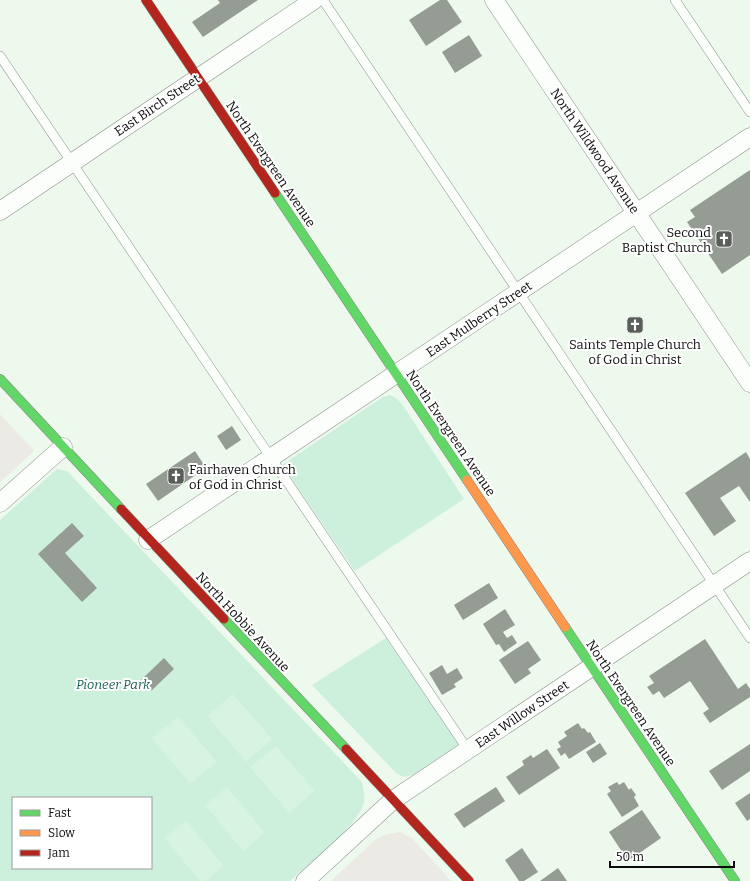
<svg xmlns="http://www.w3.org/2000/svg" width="750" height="881" font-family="Bitter,serif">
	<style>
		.industrial { fill: #eceae5 }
		.green { fill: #ccf0dc; fill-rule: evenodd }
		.pitch { fill: #d6f4df }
		.building { fill: #959c93 }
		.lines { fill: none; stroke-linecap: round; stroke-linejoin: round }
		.lane-casing { stroke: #8d928c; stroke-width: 10 }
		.street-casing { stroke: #8d928c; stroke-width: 19 }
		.fast-casing { stroke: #838883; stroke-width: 10 }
		.slow-casing { stroke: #838883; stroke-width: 10 }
		.jam-casing { stroke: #838883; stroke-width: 10 }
		.lane { stroke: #fcfefc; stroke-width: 9 }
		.street { stroke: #fcfefc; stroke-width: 18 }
		.fast { stroke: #63d668; stroke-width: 9 }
		.slow { stroke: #ff974d; stroke-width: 9 }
		.jam { stroke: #b3261e; stroke-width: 9 }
		.labels { text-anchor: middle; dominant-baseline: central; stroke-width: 4; stroke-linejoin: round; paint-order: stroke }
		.street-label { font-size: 13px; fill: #0a0a0a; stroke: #fff }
		.poi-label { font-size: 13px; fill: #0a0a0a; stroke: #fff; text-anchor: end }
		.park-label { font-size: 13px; font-style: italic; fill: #1a6256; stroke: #fff }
	</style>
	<rect width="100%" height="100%" fill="#eef9ed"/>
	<!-- industrial -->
	<g class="industrial">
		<path d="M0,414L34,451L0,482Z"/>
		<path d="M400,832L412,838L451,881H331L375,840L387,834Z"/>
	</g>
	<!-- green -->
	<g class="green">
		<path d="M390,395L396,398L402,404L464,499L355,571L282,465L383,397Z"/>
		<path d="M57,469L67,471L362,782C364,791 366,798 363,806C352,831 310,862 290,881H0V520ZM13,798H151V868H13Z"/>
		<path d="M386,638L459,745L416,774C407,777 403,778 396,773L312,685Z"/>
	</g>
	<!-- pitch -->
	<g class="pitch">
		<path d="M233,694L272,739L246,762L207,716Z"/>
		<path d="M178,716L217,762L190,784L152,738Z"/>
		<path d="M276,746L315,791L289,813L250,767Z"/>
		<path d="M227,787L265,833L243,851L205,805Z"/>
		<path d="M186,820L224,866L205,881H200L164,838Z"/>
	</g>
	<!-- building -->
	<g class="building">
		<path d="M218,0H258L203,37L192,22L220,3Z"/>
		<path d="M440,0H447L462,22L426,46L409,20Z"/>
		<path d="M469,35L482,56L455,73L442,52Z"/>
		<path d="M750,170V255L722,274L687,222L695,217L690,210Z"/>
		<path d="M232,426L241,440L226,450L217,436Z"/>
		<path d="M195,451L206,468L158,501L146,484Z"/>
		<path d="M746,452L750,459V502L739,486L720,498L736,521L714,536L685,493Z"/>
		<path d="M72,523L84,536L65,553L97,588L82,602L38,554Z"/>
		<path d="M489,583L498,598L463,620L454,605Z"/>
		<path d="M505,609L515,625L503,632L507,638L512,635L517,643L504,652L499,644L496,645L483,624Z"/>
		<path d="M705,639L738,689L746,683L750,689V697L710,723L703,713L709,709L690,681L664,698L659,691L653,695L647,687L654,683L649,676Z"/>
		<path d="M528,641L541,660L528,669L531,673L515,684L499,660Z"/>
		<path d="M164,658L174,669L151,691L141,680Z"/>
		<path d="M442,665L447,674L457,668L463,678L454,684L456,687L442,695L429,673Z"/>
		<path d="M578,723L582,729L584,728L588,733L590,732L596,742L569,759L565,753L561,756L557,749L561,747L558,742L567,736L564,732Z"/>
		<path d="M600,743L607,754L593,763L586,752Z"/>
		<path d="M750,744V771L722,790L709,771Z"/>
		<path d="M547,749L560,768L519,795L506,777L524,765L522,761L531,755L533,758Z"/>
		<path d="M617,782L619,785L624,782L629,790L631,788L636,795L634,797L639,806L622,817L607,794L611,791L608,787Z"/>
		<path d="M496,787L505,801L464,828L454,814Z"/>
		<path d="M750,793V819L747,821L735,803Z"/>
		<path d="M642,810L661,838L628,861L609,832Z"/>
		<path d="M522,848L538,872L524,881H519L505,860Z"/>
		<path d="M558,868L567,881H540Z"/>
	</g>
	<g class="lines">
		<defs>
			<g id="lane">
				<path d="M323,0L750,638"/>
				<path d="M675,0L750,112"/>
				<path d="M0,56L468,750"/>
			</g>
			<g id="street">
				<path d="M494,0L750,383"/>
				<path d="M0,211L314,0"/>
				<path d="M0,503L63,447"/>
				<path d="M148,540L750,137"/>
				<path d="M305,881L393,800L750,561"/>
			</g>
			<g id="fast">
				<path d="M275,193L467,480"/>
				<path d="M0,379L121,509"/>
				<path d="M224,619L346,749"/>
				<path d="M565,627L735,881"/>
			</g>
			<path id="slow" d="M467,480L565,627"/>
			<g id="jam">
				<path d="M146,0L275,193"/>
				<path d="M121,509L224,619"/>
				<path d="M346,749L469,881"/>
			</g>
		</defs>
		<!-- lane casing -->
		<use href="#lane" class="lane-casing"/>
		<!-- street casing -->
		<use href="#street" class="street-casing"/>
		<!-- fast casing -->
		<use href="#fast" class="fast-casing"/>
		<!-- slow casing -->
		<use href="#slow" class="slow-casing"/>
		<!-- jam casing -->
		<use href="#jam" class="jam-casing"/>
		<!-- lane -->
		<use href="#lane" class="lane"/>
		<!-- street -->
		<use href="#street" class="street"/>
		<!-- fast -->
		<use href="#fast" class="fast"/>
		<!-- slow -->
		<use href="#slow" class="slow"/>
		<!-- jam -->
		<use href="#jam" class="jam"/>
	</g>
	<!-- icons -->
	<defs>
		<symbol id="church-square" viewBox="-11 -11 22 22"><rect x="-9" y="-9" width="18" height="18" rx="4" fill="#5a5e59" stroke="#fff"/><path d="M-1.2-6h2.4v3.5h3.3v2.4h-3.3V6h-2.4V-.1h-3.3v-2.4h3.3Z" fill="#fff"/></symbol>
	</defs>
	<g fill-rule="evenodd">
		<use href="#church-square" x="714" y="229" width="20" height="20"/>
		<use href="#church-square" x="625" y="315" width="20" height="20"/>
		<use href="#church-square" x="166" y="466" width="20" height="20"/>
	</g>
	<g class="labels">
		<!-- street labels -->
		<g class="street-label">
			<text transform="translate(157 105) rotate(-34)">East Birch Street</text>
			<text transform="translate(595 151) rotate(56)">North Wildwood Avenue</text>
			<text transform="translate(271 164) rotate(56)">North Evergreen Avenue</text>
			<text transform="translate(479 319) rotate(-34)">East Mulberry Street</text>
			<text transform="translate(451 433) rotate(56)">North Evergreen Avenue</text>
			<text transform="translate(243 622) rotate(47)">North Hobbie Avenue</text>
			<text transform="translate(631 703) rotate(56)">North Evergreen Avenue</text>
			<text transform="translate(522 714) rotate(-34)">East Willow Street</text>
		</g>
		<!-- poi labels -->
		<g class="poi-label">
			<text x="711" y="232">Second<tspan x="711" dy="15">Baptist Church</tspan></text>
			<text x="635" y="344" text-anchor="middle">Saints Temple Church<tspan x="635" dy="15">of God in Christ</tspan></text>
			<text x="189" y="469" text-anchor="start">Fairhaven Church<tspan x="189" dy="15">of God in Christ</tspan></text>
		</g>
		<!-- park labels -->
		<g class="park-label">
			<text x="113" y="684">Pioneer Park</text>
		</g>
	</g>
	<!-- legend -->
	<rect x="12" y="797" width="140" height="72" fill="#ffffff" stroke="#9d9d9d"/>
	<rect x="20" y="810" width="20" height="6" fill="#63d668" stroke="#9d9d9d"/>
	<text x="48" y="817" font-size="12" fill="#0a0a0a">Fast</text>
	<rect x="20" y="830" width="20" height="6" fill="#ff974d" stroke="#9d9d9d"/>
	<text x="48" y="837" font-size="12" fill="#0a0a0a">Slow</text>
	<rect x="20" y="850" width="20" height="6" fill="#b3261e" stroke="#9d9d9d"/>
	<text x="48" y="857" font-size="12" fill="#0a0a0a">Jam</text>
	<!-- scale -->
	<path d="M610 861v6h124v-6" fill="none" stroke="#0a0a0a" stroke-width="2"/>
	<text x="616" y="861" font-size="12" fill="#0a0a0a" stroke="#ffffff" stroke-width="3" paint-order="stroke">50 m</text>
</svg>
